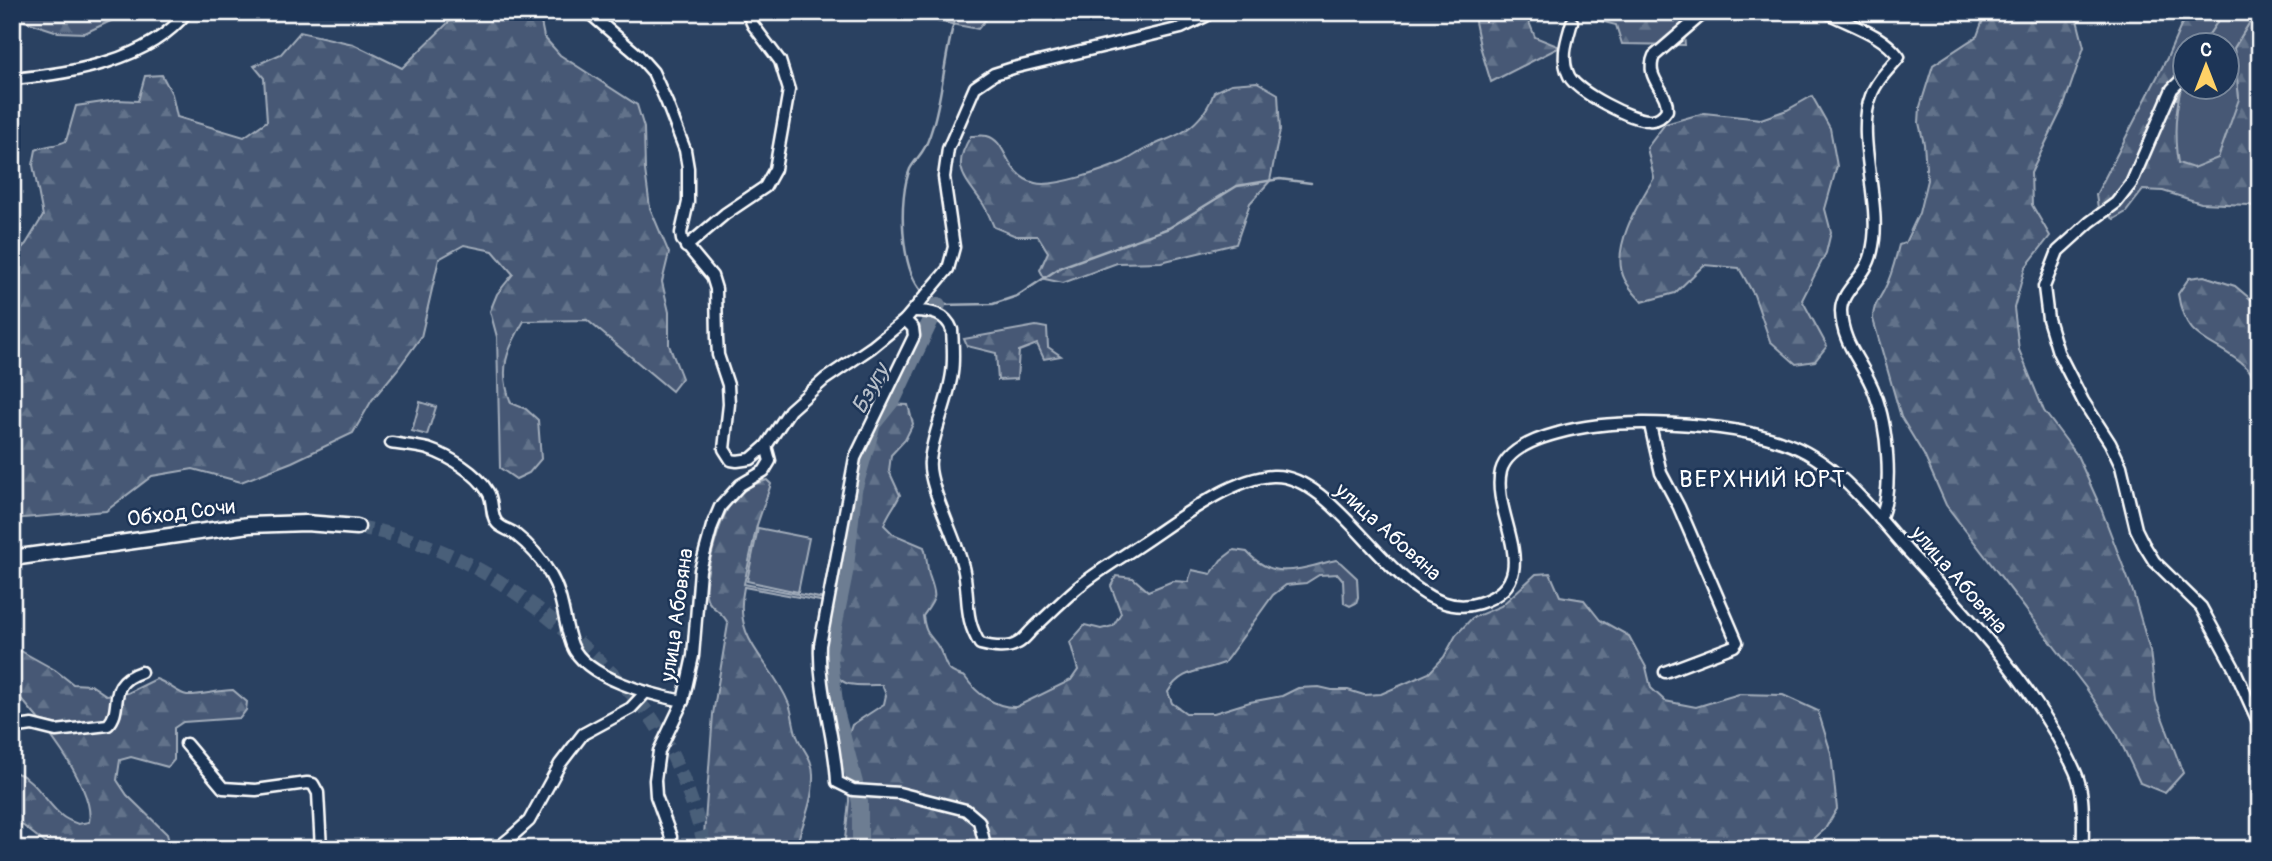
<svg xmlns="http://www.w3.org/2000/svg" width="2272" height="861" font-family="Pangolin,sans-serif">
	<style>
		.forest { fill: url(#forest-firs); stroke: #a2acba; stroke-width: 2 }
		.garden { fill: #465975; stroke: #a2acba; stroke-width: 2 }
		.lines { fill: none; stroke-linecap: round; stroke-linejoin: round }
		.stream { stroke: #a7b1be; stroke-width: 2.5 }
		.river { stroke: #6d7d92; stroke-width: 16 }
		.highway-tunnel { stroke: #4a5e79; stroke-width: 14; stroke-dasharray: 14 7; stroke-linecap: butt }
		.minor-casing { stroke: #fff; stroke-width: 15 }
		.highway-casing { stroke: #fff; stroke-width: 19 }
		.minor { stroke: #1d3557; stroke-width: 10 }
		.highway { stroke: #1d3557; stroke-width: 14 }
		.labels { text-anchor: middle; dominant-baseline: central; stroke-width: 5; stroke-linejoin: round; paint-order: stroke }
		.street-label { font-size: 21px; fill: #fff; stroke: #1d3557 }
		.water-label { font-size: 23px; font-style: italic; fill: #b6bec8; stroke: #1d3557 }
		.quarter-label { font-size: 24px; letter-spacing: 2px; fill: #fff; stroke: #1d3557 }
	</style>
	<defs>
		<pattern id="forest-firs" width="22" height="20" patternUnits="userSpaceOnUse" patternTransform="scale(1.75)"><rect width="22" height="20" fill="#465975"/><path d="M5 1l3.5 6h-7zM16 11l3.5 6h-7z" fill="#62728a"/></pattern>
	</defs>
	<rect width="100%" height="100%" fill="#2a4161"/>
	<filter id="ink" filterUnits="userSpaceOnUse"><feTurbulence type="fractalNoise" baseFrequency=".0143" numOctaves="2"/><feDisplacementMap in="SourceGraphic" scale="14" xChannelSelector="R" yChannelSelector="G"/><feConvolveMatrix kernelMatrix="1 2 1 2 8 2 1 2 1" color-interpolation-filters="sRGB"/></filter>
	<g filter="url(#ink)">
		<!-- forest -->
		<g class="forest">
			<path d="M12,12H130L85,33L58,32L12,17Z"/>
			<path d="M453,12H539L544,37L560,55L637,105L644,128L645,170L650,208L669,253L662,282L669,312V345L682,378L672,391L587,320L524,321C507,350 498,369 511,403L526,409L538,420L541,459L529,473L516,479L500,468L497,337L490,311L497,294L513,274L493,251L464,245L439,259L421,337L397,370L372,400L353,433L292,462L241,482L193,469L152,476L106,511L12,519V258L26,244L43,216L33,165L36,150C46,145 57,146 66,141L76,106L117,100L138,101L145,76L162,75L172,94L177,117L244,137L267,121L264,78L254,66L281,54L300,32L353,44L402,68L454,17Z"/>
			<path d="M888,12H992L978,29Z"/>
			<path d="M1473,12H1525L1535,37L1560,47L1491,82L1480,46Z"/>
			<path d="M1591,12H1682L1685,45L1622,44L1616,25L1596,20Z"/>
			<path d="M1986,12H2075L2084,47L2064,105L2031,173L2032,205L2050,236L2025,268L2014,308L2019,350L2044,411L2077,455L2100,506L2133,592L2150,651L2156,701L2183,773L2165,793L2140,783L2117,734L2086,688L1946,505L1924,455L1901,417L1873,319C1873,304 1879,301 1885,288C1892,275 1895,260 1899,245L1905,243L1919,213L1927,180L1924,144L1919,123L1920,107L1933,65L1977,36Z"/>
			<path d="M2187,12H2224L2202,45L2184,46V75L2177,99H2239L2234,48L2256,12H2260V208L2249,205L2201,203L2163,191L2143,190L2126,212L2114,219L2098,208L2096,195L2167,58Z"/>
			<path d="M1257,82L1278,94L1280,130L1270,181L1250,203L1236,244L1161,262L1117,263L1063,283L1045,279L1040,270L1048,252L1038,236H1016L994,227C990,218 987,209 981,201C962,175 952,166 971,136C976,136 982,135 987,136C1008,141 1004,175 1035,183C1054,188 1105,170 1123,162C1133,157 1142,150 1152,146C1162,141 1176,137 1186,130C1200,120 1209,108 1214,92L1231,84Z"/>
			<path d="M1812,96L1830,128L1837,166L1825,209L1831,232L1826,253L1802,300L1827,346L1815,361L1796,364L1770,341L1754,295L1739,268L1704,265L1675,293L1642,302C1636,295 1629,288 1625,280C1609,250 1638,204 1654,178L1647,148L1665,124L1704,113L1761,119L1787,110Z"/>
			<path d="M2204,276L2235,286L2260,307V387C2256,381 2252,373 2247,368C2216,339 2185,344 2178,294L2189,278Z"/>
			<path d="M1036,326L1047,328L1048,347L1061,356L1044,359L1037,344L1019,351L1017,379L998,380L996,353L967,346L964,339Z"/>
			<path d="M887,404L908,405L913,424L905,440L891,455L889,471L900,495C895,506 888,513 884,525L893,534L924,547C927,556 927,567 929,575C937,598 937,596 923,616C926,639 932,634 940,650C948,667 944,671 965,677C976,693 995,708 1016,707L1071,680L1078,670L1070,642L1085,625L1101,629L1113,626L1121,613L1111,586L1116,576L1133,578L1148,591L1173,581L1188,582L1192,570L1211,574L1221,560L1234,550L1247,552C1274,582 1301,568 1336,560L1341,563L1357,578L1358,597L1356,603L1350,606L1344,603L1343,580L1338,574L1319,575L1306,583L1286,585L1273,595L1224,663C1202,672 1181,669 1168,692L1172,703L1186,713H1214L1250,702L1282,696L1298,688L1319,687L1332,690H1348L1364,695L1381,694L1429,673L1444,657L1456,635L1472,618L1501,606L1536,574L1550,573L1560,596L1584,600L1600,620L1629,636L1646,667L1651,688L1665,701L1696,707L1739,694L1783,695L1818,711L1831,753L1837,809L1825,829L1802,849H844L849,801L847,739L852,725L884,704L886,695L882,685C872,685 859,686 849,684C821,677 834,624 836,604L744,587C732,643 771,659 789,704C793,715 793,726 797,736C803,751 813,758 813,775C814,799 802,826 795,849H703L713,714L728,624C724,612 712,610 707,599C701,584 720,517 731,504C740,491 752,484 767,480L771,484L757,525L744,584L836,601L856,465L870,429Z"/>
			<path d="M12,646L55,670L73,684L91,685L106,695L128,693L156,679C168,683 177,693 187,695C198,696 219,690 233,690L247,702L246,710L240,718L183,722L174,728V760L168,767L131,757L120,760L117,780L127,795L167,834L171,849H53L12,817V772C34,775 46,804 62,816C67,820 73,822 78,824L89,822C96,787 36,714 12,689Z"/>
		</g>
		<!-- garden -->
		<g class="garden">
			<path d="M2224,12H2256L2234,48L2239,99L2218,158L2193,168L2178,163C2173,134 2176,104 2184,75V88H2226V46L2202,45Z"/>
			<path d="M420,402L436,407L427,435L412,431Z"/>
			<path d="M758,528L809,538L798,592L747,581Z"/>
		</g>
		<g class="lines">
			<!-- stream -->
			<g class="stream">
				<path d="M923,293C900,269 898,198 910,169C913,163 918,158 922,152C928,144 931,132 934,122C944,86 945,48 957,12"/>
				<path d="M928,297L938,305L993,304L1017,296L1061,267L1169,228L1237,186L1280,179L1311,183"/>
			</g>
			<!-- river -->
			<path class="river" d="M860,849V802L836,711L829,652L846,568L854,490L873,424L894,398L938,305"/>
			<!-- highway-tunnel -->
			<path class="highway-tunnel" d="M357,527C455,544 520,589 592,655C616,677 643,702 659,730C682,769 694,806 706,849"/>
			<defs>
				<g id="minor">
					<path d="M588,12L638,55L653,72L667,103L685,150L688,168V202L681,233L682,240L712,276L716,289L717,338L718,355L728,385L729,404L724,449L731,460L737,461L751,459L766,446L790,410L825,379L872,347L905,320L948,269L954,247L944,177L948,149L975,87L994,74L1013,68L1181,28L1206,16L1208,12"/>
					<path d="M1826,12C1852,26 1881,33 1899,57C1889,69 1876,81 1871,96C1856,133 1879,197 1874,239C1873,247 1871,258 1867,265C1860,280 1841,293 1841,311C1842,346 1864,363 1875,394C1887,425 1894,489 1880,519"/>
					<path d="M1572,22C1567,40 1560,58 1569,76C1577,92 1631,120 1649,120C1657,121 1663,116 1667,110C1668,89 1644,79 1654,56L1705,12"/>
					<path d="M2184,77L2172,89L2131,184L2116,203L2090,222L2058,251L2044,287L2048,319L2058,352L2083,401L2110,443L2121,466L2136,529L2144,545L2154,561L2201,607L2234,668L2260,726"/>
					<path d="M12,79C70,74 149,61 187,12"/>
					<path d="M686,247L725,214L765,187L775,169L789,90L780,61L753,25L747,12"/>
					<path d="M914,311C930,311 946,313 952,330C953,345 954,359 952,373C948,403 933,431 930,461C927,484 957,540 963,567C970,595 963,618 980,644C992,647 1007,650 1018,643C1024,640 1030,631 1035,627C1049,614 1062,601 1076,589C1096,572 1119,559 1141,544C1176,521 1230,478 1273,476C1343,473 1402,628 1479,603C1549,581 1490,515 1501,471C1507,449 1539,438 1558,433C1617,416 1727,422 1785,443C1836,460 1873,512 1908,551C1967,615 2039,691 2075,771C2086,795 2082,823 2083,849"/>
					<path d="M905,320L913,328L914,336L855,458L820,645C818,691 835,736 837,782L853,790L899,793L966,810L979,821L986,849"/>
					<path d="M1650,425L1661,473L1679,507L1737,642L1734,646L1665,672"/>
					<path d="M391,443C403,445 416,446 428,449C449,456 477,473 488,492C494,501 490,515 497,523C501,528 510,530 515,534C529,545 541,558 550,574C564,597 563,621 572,645C585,678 652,695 683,701"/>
					<path d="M12,728L32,725L56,731L108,725C125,708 104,684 141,672"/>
					<path d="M186,744L223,788L256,790L307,783L313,784L318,793L321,849"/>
					<path d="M451,849L455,847L500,846L510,838L529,821L560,764L583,734L631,708L646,692"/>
					<path d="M669,849L671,837L656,796L655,780L659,751L683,701L693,656L700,570L712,526L720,507L740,485L764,471L770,461L766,446"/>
				</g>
				<path id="highway" d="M12,558L249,525L306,523L357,527"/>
			</defs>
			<!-- minor casing -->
			<use href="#minor" class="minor-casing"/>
			<!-- highway casing -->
			<use href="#highway" class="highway-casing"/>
			<!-- minor -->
			<use href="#minor" class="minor"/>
			<!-- highway -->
			<use href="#highway" class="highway"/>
		</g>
	</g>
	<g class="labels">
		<!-- street labels -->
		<g class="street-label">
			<text transform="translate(181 513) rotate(-7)">Обход Сочи</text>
			<text transform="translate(1388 532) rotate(42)">улица Абовяна</text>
			<text transform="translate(1959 580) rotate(49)">улица Абовяна</text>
			<text transform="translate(677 615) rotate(-82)">улица Абовяна</text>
		</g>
		<!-- water labels -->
		<g class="water-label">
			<text transform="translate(870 389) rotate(-60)">Бзугу</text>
		</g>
		<!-- quarter labels -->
		<g class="quarter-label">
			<text x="1763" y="479">ВЕРХНИЙ ЮРТ</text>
		</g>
	</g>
	<!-- margin -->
	<rect width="2272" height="861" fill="none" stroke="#1d3557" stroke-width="42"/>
	<rect x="21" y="21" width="2230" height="819" fill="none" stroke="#fff" stroke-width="2.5" filter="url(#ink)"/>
	<!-- north arrow -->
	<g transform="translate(2206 66)"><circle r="33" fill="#1d3557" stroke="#77869a" stroke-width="2"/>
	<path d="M0-5L12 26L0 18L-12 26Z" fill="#ffd166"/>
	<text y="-10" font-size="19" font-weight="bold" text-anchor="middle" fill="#ffffff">С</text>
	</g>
</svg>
